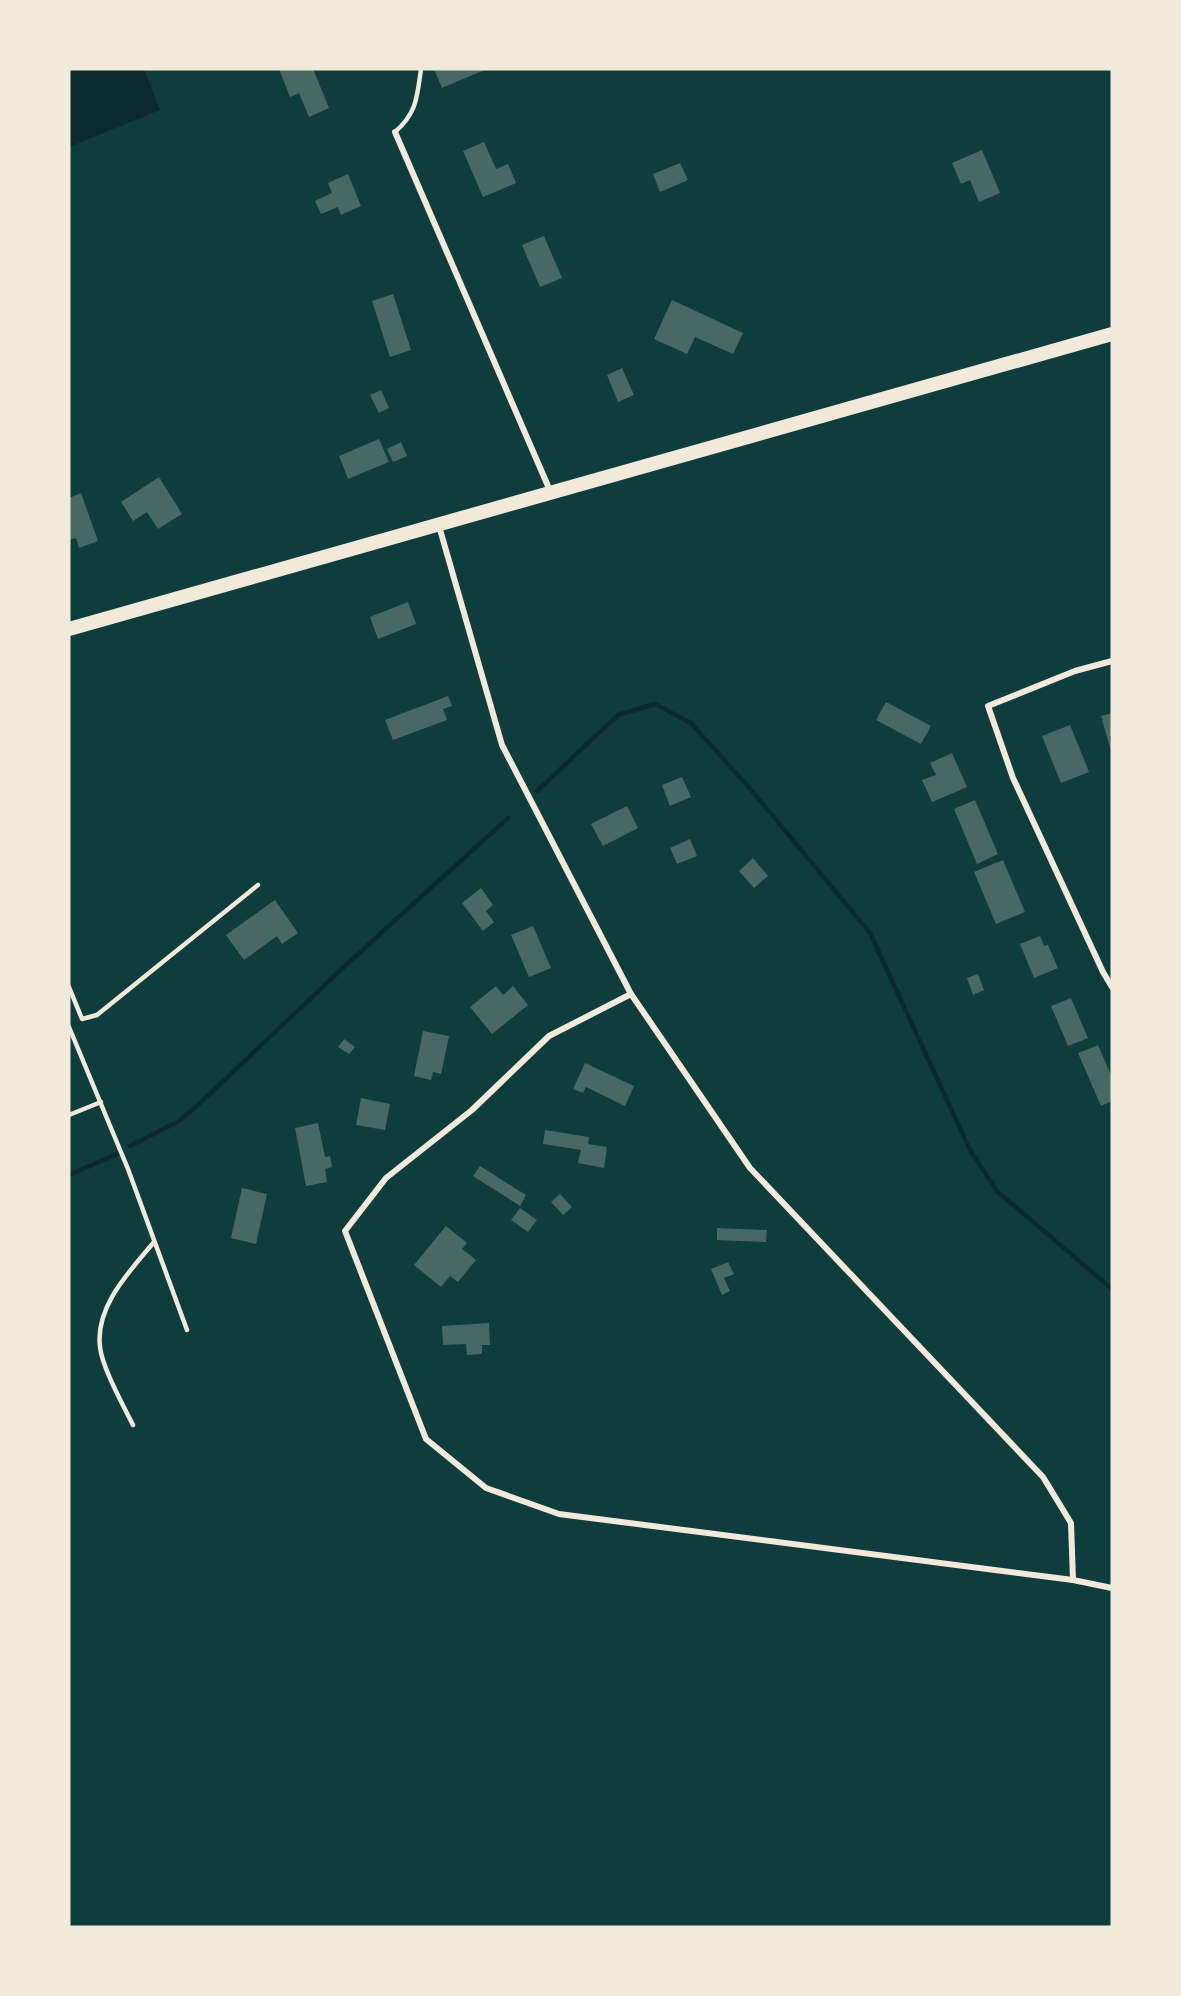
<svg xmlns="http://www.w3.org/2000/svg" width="1181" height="1996" font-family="Roboto,sans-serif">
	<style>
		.water { fill: #0a2a2b }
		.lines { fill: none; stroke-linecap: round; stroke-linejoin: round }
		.stream { stroke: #0a2a2b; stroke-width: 4.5 }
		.building { fill: #486865 }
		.service { stroke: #f1e9da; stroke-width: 4.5 }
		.minor { stroke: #f1e9da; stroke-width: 6 }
		.primary { stroke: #f1e9da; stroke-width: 14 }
	</style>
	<rect width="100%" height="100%" fill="#0f3d3e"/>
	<!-- water -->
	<path class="water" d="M69,69H144L160,110L69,147Z"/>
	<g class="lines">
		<!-- stream -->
		<g class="stream">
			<path d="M537,791L618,715L655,704L691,723L753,792L870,933L970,1150L997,1191L1112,1289"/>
			<path d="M130,1146L179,1121L198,1105L347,964L508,818"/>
			<path d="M69,1175L117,1154"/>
		</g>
	</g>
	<!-- building -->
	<g class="building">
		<path d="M279,69H313L329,108L309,117L299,93L290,97Z"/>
		<path d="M434,69H487L442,88Z"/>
		<path d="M484,142L496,169L508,164L516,183L483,197L463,151Z"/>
		<path d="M982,150L1000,193L979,202L970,180L961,184L952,163Z"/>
		<path d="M680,163L688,180L660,192L653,174Z"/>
		<path d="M348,174L361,206L341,215L338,207L321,214L315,201L332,193L328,183Z"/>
		<path d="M544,236L562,278L540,287L522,245Z"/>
		<path d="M393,294L411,350L390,357L372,301Z"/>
		<path d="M672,300L743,333L733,354L695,337L687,354L654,339Z"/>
		<path d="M622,368L634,395L618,402L607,375Z"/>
		<path d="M381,390L389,408L379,413L370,395Z"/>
		<path d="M379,439L389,462L348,479L339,456Z"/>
		<path d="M401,442L407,456L393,462L387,449Z"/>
		<path d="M159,477L182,514L158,529L147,512L133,521L121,502Z"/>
		<path d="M81,493L98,541L79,548L76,538L69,540V498Z"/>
		<path d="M408,602L416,624L378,639L370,617Z"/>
		<path d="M448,696L452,706L443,709L447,720L393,740L385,720Z"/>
		<path d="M886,702L931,726L921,744L876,720Z"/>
		<path d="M1112,713V736H1110L1111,751L1101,716Z"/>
		<path d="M1070,725L1089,772L1061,783L1042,736Z"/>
		<path d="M952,753L967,787L932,802L922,780L936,775L930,763Z"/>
		<path d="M682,777L691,797L670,806L662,785Z"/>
		<path d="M975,800L998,854L977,864L954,809Z"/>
		<path d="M627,806L638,828L603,846L591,824Z"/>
		<path d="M690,839L697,856L677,864L670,848Z"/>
		<path d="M753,858L768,876L754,888L739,871Z"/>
		<path d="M1003,860L1025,912L996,924L974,872Z"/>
		<path d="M481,888L493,905L486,911L494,922L483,931L462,903Z"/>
		<path d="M275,900L298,933L282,944L277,936L244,960L226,935Z"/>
		<path d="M533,926L551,968L529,977L511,935Z"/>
		<path d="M1040,936L1044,946L1048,945L1058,968L1034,978L1020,944Z"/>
		<path d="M978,974L984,990L973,995L967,978Z"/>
		<path d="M496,986L503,995L513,986L528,1005L492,1034L470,1007Z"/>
		<path d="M1071,998L1088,1038L1068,1046L1051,1006Z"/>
		<path d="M423,1031L449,1036L441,1074L433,1072L431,1080L414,1076Z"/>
		<path d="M344,1039L355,1047L349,1054L338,1047Z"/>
		<path d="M1098,1045L1112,1077V1101L1101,1106L1078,1053Z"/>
		<path d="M585,1063L634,1086L625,1106L586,1087L583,1093L573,1089Z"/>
		<path d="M361,1098L390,1104L385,1130L356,1125Z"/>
		<path d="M318,1123L325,1157L330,1156L332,1167L325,1169L327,1182L306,1186L295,1128Z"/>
		<path d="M545,1130L589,1137L588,1144L607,1147L604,1168L578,1163L581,1150L543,1144Z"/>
		<path d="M480,1166L526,1195L520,1206L473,1176Z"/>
		<path d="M242,1188L267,1194L256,1244L231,1238Z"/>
		<path d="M560,1194L572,1207L563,1215L551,1202Z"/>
		<path d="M520,1208L537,1220L528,1232L511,1220Z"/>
		<path d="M446,1226L467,1243L462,1249L476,1260L458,1282L450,1276L441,1287L414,1265Z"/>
		<path d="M717,1228L767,1230L766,1242L717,1240Z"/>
		<path d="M728,1262L734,1274L724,1278L730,1291L722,1295L711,1269Z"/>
		<path d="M489,1323L490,1345H482V1354L467,1355L466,1344L443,1345L442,1326Z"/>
	</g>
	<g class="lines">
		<!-- service -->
		<g class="service">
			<path d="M395,132C417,113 417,97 421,69"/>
			<path d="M69,987L82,1019L97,1015L258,885"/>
			<path d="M69,1027L128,1169L187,1330"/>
			<path d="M69,1115L101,1102"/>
			<path d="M133,1425C123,1405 102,1367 100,1347C95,1306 130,1271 154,1242"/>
		</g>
		<!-- minor -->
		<g class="minor">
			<path d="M395,132L551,493"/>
			<path d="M439,526L502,745L631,994L750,1168L1043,1477L1071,1523L1073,1580"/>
			<path d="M1112,661L1075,671L988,706L1013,778L1103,972L1112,987"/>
			<path d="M631,994L549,1036L472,1110L386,1178L345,1231L426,1439L486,1488L559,1514L1073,1580L1112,1588"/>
		</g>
		<!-- primary -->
		<path class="primary" d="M69,629L1112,334"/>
	</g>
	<!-- border -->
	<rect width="1181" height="1996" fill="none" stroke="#f1e9da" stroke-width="141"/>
</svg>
